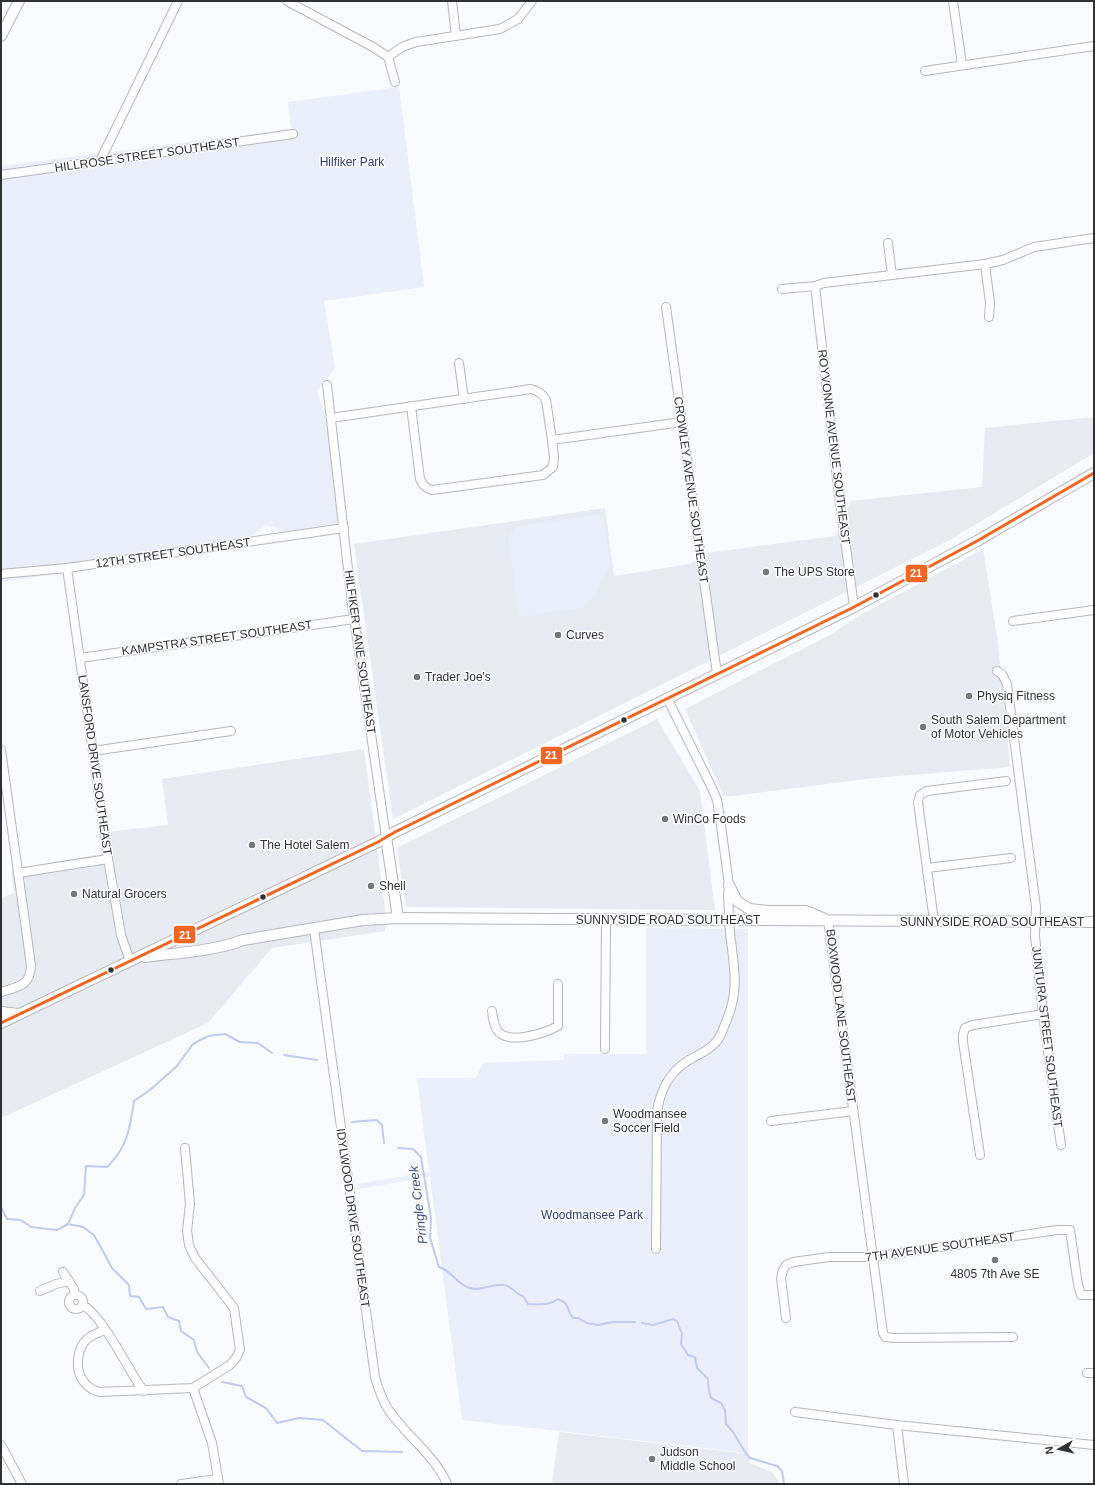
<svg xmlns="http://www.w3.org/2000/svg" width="1095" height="1485" font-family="Arial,sans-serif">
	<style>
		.built { fill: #e8ebf2 }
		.green { fill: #ebeffb }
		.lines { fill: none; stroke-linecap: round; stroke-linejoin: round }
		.stream { stroke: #bfcbef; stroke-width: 2 }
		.minor-casing { stroke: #b6b7ba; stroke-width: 10 }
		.major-casing { stroke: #b6b7ba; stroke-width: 12 }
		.minor { stroke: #fefeff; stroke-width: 8 }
		.major { stroke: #fefeff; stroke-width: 10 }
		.bus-1-casing { stroke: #fff; stroke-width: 6 }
		.bus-1 { stroke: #f26522; stroke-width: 3 }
		.poi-dot { fill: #77787b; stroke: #fff; stroke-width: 1.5 }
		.bus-dot { fill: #303135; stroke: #fff; stroke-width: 1.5 }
		.labels { text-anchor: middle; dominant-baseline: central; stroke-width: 3; stroke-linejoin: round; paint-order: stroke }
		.street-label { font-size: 12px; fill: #303135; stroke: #fff }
		.park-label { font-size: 12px; fill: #2e3c79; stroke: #fff }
		.poi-label { font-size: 12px; fill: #303135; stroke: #fff; text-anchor: start }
		.water-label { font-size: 13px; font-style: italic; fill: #3d4d8c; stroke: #fff }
		.line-badge { stroke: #fff; stroke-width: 1.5 }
		.badge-label { font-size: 11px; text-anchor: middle; font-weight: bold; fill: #fff }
	</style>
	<rect width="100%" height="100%" fill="#fafbfe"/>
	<!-- built -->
	<g class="built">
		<path d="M1094,417V453L950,540L393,819L354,544L605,508L614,576L690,564L706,553L835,536L851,501L982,487L985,428Z"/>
		<path d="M983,549L998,643L1010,767L874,778L724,797L685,709L830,635L855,618Z"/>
		<path d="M657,719L700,791L715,910L406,907L397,848Z"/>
		<path d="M364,749L385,909V931L272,948L208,1023L1,1118V898L14,893L11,870L101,854L99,833L168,825L162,779Z"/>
		<path d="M559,1432L749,1454L750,1463L773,1473L780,1484H552Z"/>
	</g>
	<!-- green -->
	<g class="green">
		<path d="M399,87L424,287L324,301L335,368L317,391L328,425L340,518L335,524L285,531L266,525L236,548L1,582V166L291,129L288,102Z"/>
		<path d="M603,514L610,564L594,596L584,607L519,617L508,537L518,526Z"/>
		<path d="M646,928L748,929V1453L462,1420L430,1177L358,1189L357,1184L429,1172L417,1078H476L483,1063L564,1060V1054H646Z"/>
	</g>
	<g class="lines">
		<!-- stream -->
		<g class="stream">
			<path d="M284,1055L317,1060"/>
			<path d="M352,1122L377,1120L382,1125L384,1143"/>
			<path d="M398,1148L413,1149L421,1157L431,1218L430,1238L439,1267C450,1270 456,1282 467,1287C478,1293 493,1283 504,1285C512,1286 515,1294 523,1296L528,1304C540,1304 549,1306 558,1299C571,1304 566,1310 573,1318H578L587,1323L598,1325L613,1322H635"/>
			<path d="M1,1207L7,1219L21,1220L31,1227L57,1230L68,1224L75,1208L84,1195L86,1166L107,1167C128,1147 130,1127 134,1101L150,1090L176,1067L193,1044L208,1036L225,1034L240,1042L258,1043L272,1053"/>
			<path d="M68,1224L83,1227L94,1235L112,1268L129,1285L130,1296L139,1297L146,1309L163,1307L168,1317L179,1321L181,1331L194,1340L197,1352L209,1368"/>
			<path d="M642,1323L653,1325L673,1319L677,1321L682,1334L681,1344L688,1355L695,1357L697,1368L708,1379L709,1391L711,1398L721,1403L725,1410L726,1424L733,1432L745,1452L750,1458L777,1466L782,1471L784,1484"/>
			<path d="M222,1382L242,1386L246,1397L266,1408L277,1423L299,1418L323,1420L362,1451L402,1452"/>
		</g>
		<defs>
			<g id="minor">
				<path d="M287,1L373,47L388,57L395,82"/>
				<path d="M452,1L456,36"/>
				<path d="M953,1L962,65"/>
				<path d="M388,57L402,47L416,42L500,29L518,19L532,1"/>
				<path d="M925,71L1094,46"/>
				<path d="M100,161L178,1"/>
				<path d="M1,175L293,134"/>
				<path d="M888,243L892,275"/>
				<path d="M985,264L990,303L989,317"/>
				<path d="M815,286L838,487L854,607"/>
				<path d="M782,289L815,286L824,283L985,264L1003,260L1034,247L1094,238"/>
				<path d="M666,307L717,674"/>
				<path d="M459,363L464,399"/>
				<path d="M327,385L352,604L386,837"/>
				<path d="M411,406L420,479C423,485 425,488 432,490L543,475L553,467L554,457L552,440"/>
				<path d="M331,418L531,389C538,391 542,393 546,400L552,440L682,422"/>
				<path d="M67,568L108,859L121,935L130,961"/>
				<path d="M1,574L67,568L344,528"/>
				<path d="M1013,621L1094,610"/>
				<path d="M80,658L354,619"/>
				<path d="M997,671L1002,674L1007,684L1036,907L1035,936L1043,1014L1061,1145"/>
				<path d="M1,750L31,965C31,985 18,987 1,992"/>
				<path d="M93,751L231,731"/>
				<path d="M927,868L1011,858"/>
				<path d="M18,873L108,859"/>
				<path d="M828,920L883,1333L885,1337L894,1338L1013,1337"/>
				<path d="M934,921L918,802L920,795L927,791L1006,781"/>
				<path d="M314,929L375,1377C378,1388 382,1399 388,1409C405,1435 435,1455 447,1484"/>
				<path d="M492,1011C493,1018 494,1030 501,1034C515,1043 545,1033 558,1026V984"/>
				<path d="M605,1049L606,919"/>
				<path d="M771,1121L853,1111"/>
				<path d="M980,1155L963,1042V1035L965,1028L973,1025L1043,1014"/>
				<path d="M656,1249L657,1112C660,1091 670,1071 689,1060C699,1054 709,1051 717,1041C721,1036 723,1029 726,1022C740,989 734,967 730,933C729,921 729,908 728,896L729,885L720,818L717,800L712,788L667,698"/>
				<path d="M63,1272L74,1289L75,1295"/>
				<path d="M40,1291L56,1284L69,1281"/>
				<circle cx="76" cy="1302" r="7"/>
				<path d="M82,1305C99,1311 127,1366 138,1383L144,1391"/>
				<path d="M786,1318L781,1278L783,1270L786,1265L793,1262L829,1257H873L1057,1230H1070L1078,1285L1081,1295H1094"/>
				<path d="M105,1330C99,1332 93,1335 88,1338C77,1347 75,1368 82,1379C86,1386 92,1390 99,1392L193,1388L230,1365L236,1358L240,1350L234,1308L195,1258L189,1245L187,1231L190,1204L185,1148"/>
				<path d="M1087,1373H1094"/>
				<path d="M193,1388L212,1443L219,1484"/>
				<path d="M795,1412L897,1425L1094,1445"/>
				<path d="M897,1425L904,1484"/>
				<path d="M1,1445L22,1484"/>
				<path d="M181,1484L218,1479"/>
			</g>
			<g id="major">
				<path d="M1,36L19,1"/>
				<path d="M386,837L398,918"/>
				<path d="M729,885L737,901L749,909L768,911H806L823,918"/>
				<path d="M145,957C175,953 216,951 243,940L363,920L398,918L1094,922"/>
				<path d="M1,1012L18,1014"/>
				<path d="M1,1023L378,842L395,832L854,607L977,541L1094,473"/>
			</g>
		</defs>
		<!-- minor casing -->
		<use href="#minor" class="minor-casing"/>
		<!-- major casing -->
		<use href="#major" class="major-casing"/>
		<!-- minor -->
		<use href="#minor" class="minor"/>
		<!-- major -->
		<use href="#major" class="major"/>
		<defs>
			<path id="bus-1" d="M1,1023L378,842L395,832L854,607L977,541L1094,473"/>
		</defs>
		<!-- bus-1 casing -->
		<use href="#bus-1" class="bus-1-casing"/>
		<!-- bus-1 -->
		<use href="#bus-1" class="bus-1"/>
	</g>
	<!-- markers -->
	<g class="poi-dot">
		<circle cx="766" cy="572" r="4"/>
		<circle cx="558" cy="635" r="4"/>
		<circle cx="417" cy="677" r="4"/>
		<circle cx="969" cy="696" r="4"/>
		<circle cx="923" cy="727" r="4"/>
		<circle cx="665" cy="819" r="4"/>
		<circle cx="252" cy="845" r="4"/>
		<circle cx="371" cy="886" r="4"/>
		<circle cx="74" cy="894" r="4"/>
		<circle cx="605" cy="1121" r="4"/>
		<circle cx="995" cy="1260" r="4"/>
		<circle cx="652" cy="1459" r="4"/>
	</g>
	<g class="bus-dot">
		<circle cx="876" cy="595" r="3.5"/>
		<circle cx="624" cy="720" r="3.5"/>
		<circle cx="263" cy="897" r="3.5"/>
		<circle cx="111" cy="970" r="3.5"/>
	</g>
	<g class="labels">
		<!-- street labels -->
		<g class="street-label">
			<text transform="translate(147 155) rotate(-8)">HILLROSE STREET SOUTHEAST</text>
			<text transform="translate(834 447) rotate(83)">ROYVONNE AVENUE SOUTHEAST</text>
			<text transform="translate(691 490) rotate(82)">CROWLEY AVENUE SOUTHEAST</text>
			<text transform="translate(173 553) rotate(-8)">12TH STREET SOUTHEAST</text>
			<text transform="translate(217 638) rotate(-8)">KAMPSTRA STREET SOUTHEAST</text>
			<text transform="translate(360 652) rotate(82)">HILFIKER LANE SOUTHEAST</text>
			<text transform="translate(95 765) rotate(82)">LANSFORD DRIVE SOUTHEAST</text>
			<text x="668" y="920">SUNNYSIDE ROAD SOUTHEAST</text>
			<text x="992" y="922">SUNNYSIDE ROAD SOUTHEAST</text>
			<text transform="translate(841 1016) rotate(83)">BOXWOOD LANE SOUTHEAST</text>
			<text transform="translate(1047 1037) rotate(83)">JUNTURA STREET SOUTHEAST</text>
			<text transform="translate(353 1218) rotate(82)">IDYLWOOD DRIVE SOUTHEAST</text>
			<text transform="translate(940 1247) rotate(-8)">7TH AVENUE SOUTHEAST</text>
		</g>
		<!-- park labels -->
		<g class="park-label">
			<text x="352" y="162">Hilfiker Park</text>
			<text x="592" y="1215">Woodmansee Park</text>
		</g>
		<!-- poi labels -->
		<g class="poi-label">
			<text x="774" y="572">The UPS Store</text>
			<text x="566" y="635">Curves</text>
			<text x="425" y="677">Trader Joe's</text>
			<text x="977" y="696">Physiq Fitness</text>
			<text x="931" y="720">South Salem Department<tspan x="931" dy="14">of Motor Vehicles</tspan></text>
			<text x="673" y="819">WinCo Foods</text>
			<text x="260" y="845">The Hotel Salem</text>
			<text x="379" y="886">Shell</text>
			<text x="82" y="894">Natural Grocers</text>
			<text x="613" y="1114">Woodmansee<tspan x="613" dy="14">Soccer Field</tspan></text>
			<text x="995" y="1274" text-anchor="middle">4805 7th Ave SE</text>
			<text x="660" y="1452">Judson<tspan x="660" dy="14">Middle School</tspan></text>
		</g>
		<!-- water labels -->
		<g class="water-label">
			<text transform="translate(418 1205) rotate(-97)">Pringle Creek</text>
		</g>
	</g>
	<g class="line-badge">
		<rect x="905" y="564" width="23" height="19" rx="4" fill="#f26522"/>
		<rect x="540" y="746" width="23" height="19" rx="4" fill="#f26522"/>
		<rect x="173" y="925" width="23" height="19" rx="4" fill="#f26522"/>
	</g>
	<g class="badge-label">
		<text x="916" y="577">21</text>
		<text x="551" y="759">21</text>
		<text x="185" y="939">21</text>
	</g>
	<!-- border -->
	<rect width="1095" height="1485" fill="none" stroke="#303135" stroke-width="4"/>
	<!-- north arrow -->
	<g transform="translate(1059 1449) rotate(262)" stroke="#ffffff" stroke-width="3" paint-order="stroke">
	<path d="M0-3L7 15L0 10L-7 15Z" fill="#303135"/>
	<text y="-6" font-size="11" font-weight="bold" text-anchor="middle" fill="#303135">N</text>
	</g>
</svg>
